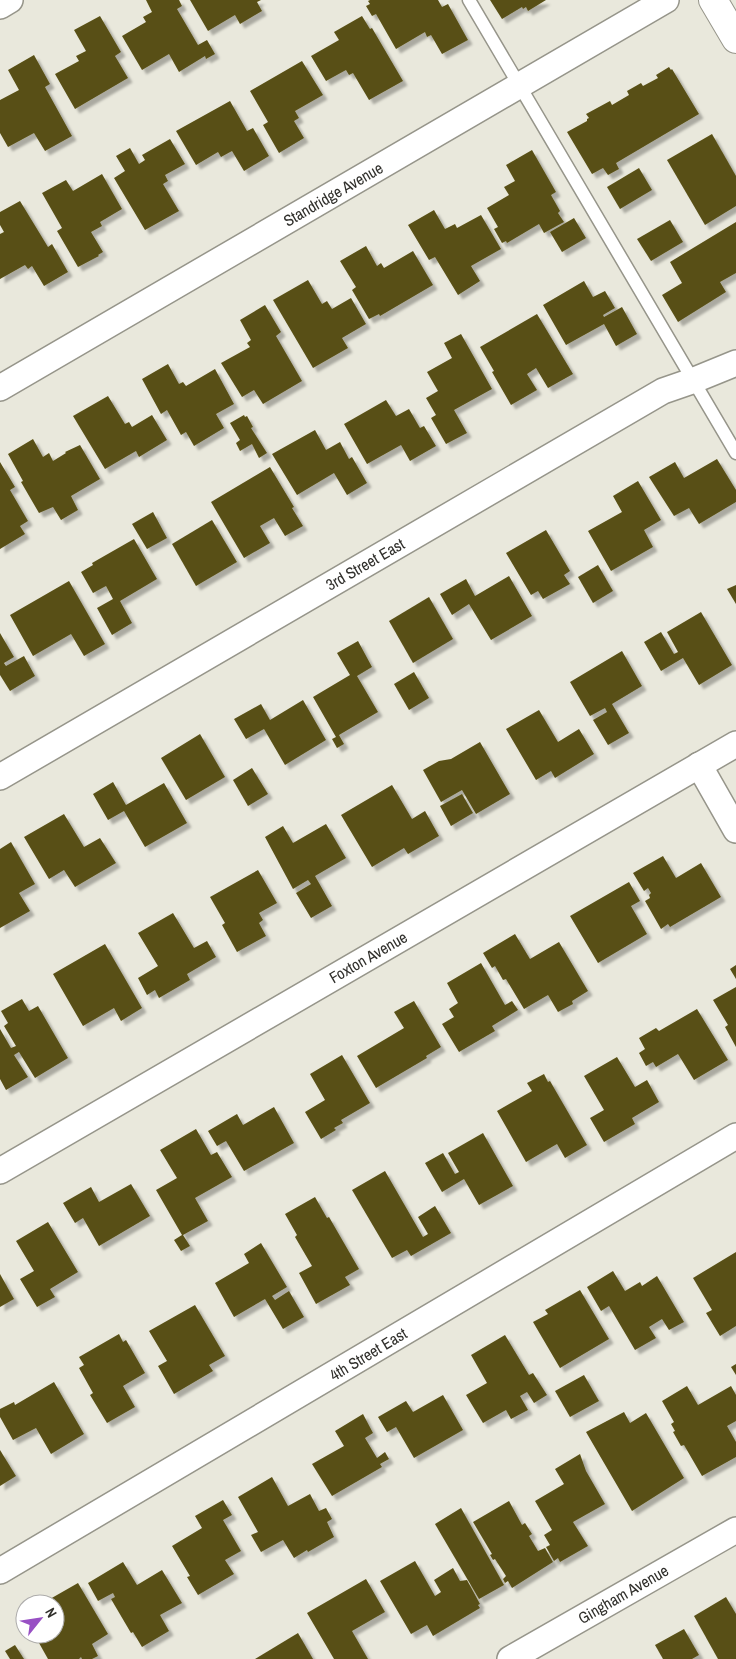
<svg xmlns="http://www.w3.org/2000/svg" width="736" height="1659" font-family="'Archivo Narrow',sans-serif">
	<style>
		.building { fill: #595015; filter: url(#shadow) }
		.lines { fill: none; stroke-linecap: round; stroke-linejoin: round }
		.service-casing { stroke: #96958a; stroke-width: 15 }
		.minor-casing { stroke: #96958a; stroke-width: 28 }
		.secondary-casing { stroke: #96958a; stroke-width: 30 }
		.service { stroke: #fff; stroke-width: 12 }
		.minor { stroke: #fff; stroke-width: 25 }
		.secondary { stroke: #fff; stroke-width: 28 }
		.labels { text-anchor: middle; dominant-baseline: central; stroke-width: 5; stroke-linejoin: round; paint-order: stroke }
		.street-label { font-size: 16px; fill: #31302c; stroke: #fff }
	</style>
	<defs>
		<filter id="shadow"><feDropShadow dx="4.5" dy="4.5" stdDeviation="1" flood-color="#0004"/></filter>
	</defs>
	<rect width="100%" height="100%" fill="#e9e8dc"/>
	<!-- building -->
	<g class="building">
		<path d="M146,0H179L182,6L177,9L198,45L207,40L215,54L206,59L205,56L179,72L169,54L142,70L122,36L146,22L143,17L152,12Z"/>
		<path d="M190,0H261L257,2L262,11L240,24L235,15L208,31Z"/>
		<path d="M370,0H438L442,7L448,4L468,40L442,54L431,35L427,37L425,32L396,49L376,14L372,16L366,6L370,4L368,1Z"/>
		<path d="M490,0H546L528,11L526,7L523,9L522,7L502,19Z"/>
		<path d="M100,16L121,52L115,56L128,78L75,109L55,74L79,61L76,56L86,51L74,30Z"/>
		<path d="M362,16L370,29L372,28L403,81L369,100L353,73L349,75L346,70L326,81L311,56L339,40L334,32Z"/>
		<path d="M34,55L50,84L45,87L72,136L45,151L34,133L8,147L0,133V100L19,90L8,70Z"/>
		<path d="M302,61L323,95L295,111L299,118L294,121L304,138L279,153L263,125L268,122L250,91Z"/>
		<path d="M669,67L671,70L672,69L699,114L616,163L619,169L608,175L603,168L592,174L567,132L587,121V119L589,118L586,114L610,101L612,105L629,95L627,91L641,83L643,86L658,78L656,75Z"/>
		<path d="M230,101L247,131L253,128L269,156L244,171L232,151L221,157L218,152L196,165L176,131Z"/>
		<path d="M712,134L736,176V206L705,225L667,160Z"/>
		<path d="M170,139L185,164L165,175L168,181L163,184L179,211L145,230L114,178L125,171L116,156L130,148L139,164L145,160L142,155Z"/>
		<path d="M532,150L556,192L551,195L560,211L558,213L564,222L544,233L539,224L507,243L506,241L502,243L494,229L498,227L487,208L509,195L504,187L515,181L506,165Z"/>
		<path d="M639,168L652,190L620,209L607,187Z"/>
		<path d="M102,174L122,209L100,222L102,226L91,232L103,252L98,255L99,256L78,267L57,231L62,228L42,193L66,180L73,191Z"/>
		<path d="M20,201L48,247L52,244L68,272L44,286L32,266L28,269L25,265L0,279V234L4,232L0,225V212Z"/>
		<path d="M434,210L445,229L455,224L457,228L481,215L501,249L471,266L480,281L458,295L435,257L429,260L408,225Z"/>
		<path d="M574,218L586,238L562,252L550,232Z"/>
		<path d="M670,220L683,242L651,261L637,239Z"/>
		<path d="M736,222V273L720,282L726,292L678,322L662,295L682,283L670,262Z"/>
		<path d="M366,246L377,266L381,263L384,268L413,251L433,285L380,316L379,314L369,319L352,290L356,287L340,261Z"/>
		<path d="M308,280L322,304L327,301L332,309L351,298L366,324L342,338L348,348L313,368L273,300Z"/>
		<path d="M584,281L593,297L605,291L615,308L603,315L604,317L622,307L637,334L616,346L604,324L566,345L543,305Z"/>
		<path d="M265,305L281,332L276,336L302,381L263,404L254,390L242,397L221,363L250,347L247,343L251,340L240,320Z"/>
		<path d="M537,314L573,374L548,388L536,368L527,374L537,390L511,405L492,372L494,371L480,347Z"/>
		<path d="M461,334L492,389L454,410L467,433L446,444L431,418L436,415L426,398L438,391L427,372L452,358L444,343Z"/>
		<path d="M168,364L179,384L183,382L186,386L215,369L234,404L216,414L224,428L194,446L186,432L181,435L167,410L161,414L142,379Z"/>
		<path d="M108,396L125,424L129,422L132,427L152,415L167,440L139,457L136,451L105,469L73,416Z"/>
		<path d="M386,400L396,416L409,409L420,428L424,426L436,446L410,461L401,445L367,464L344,424Z"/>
		<path d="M244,415L245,417L247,416L253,427L251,428L267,453L259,458L252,444L240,451L236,443L240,440L230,423Z"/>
		<path d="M315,430L326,450L340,442L349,459L352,457L367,483L347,495L334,473L297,495L272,454Z"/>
		<path d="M33,439L43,457L49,453L53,461L66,453L65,452L80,445L100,479L71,496L78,510L61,520L53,507L39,513L21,482L23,481L8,454Z"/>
		<path d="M717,459L736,490V502L699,524L689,508L674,516L649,477L675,462L684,478Z"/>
		<path d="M0,462L15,487L10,490L28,521L20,526L25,534L0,549Z"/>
		<path d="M270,467L294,507L292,508L303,526L285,536L274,518L260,526L270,543L244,558L211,502Z"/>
		<path d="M638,481L661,520L644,530L653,547L611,571L588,531L622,512L613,496Z"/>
		<path d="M153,512L167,538L147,549L132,524Z"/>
		<path d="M212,520L237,562L196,586L172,544Z"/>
		<path d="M546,530L570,571L564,575L570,584L543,599L538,591L531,595L506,553Z"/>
		<path d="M134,539L157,579L120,601L132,623L112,635L97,608L113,599L106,586L93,593L81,572L93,565L92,563Z"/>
		<path d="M598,565L613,591L593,603L578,577Z"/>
		<path d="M509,576L532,616L491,640L469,604L452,615L440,594L466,579L475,596Z"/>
		<path d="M69,581L105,644L84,656L71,634L33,656L10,615Z"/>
		<path d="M736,585V604L727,589Z"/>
		<path d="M429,597L453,639L413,663L389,621Z"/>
		<path d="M701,612L732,665L699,685L683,658L661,671L644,642L661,632L674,654L678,652L667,632Z"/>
		<path d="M0,633L14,657L4,663L6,666L24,656L35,676L10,691L0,675Z"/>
		<path d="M358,641L372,667L357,676L378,712L339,735L344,744L337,748L332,739L336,737L313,697L350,675L337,653Z"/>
		<path d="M622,651L642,686L612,704L629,733L608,745L593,720L607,712L605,708L590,716L570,682Z"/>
		<path d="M414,672L429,698L409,710L394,684Z"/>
		<path d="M303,700L326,740L285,765L264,729L246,739L234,719L261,704L270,720Z"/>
		<path d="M539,710L558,742L579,729L594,754L555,778L551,771L536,780L506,729Z"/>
		<path d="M200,734L225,777L186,800L161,758Z"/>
		<path d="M480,742L510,794L476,814L462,790L441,802L423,770L439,761L451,759Z"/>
		<path d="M252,768L268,794L248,806L233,780Z"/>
		<path d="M113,782L126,805L164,783L187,823L145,847L124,811L108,820L93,794Z"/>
		<path d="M392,785L412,819L425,811L439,836L408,854L404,848L372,867L341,815Z"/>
		<path d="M462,794L473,813L451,826L440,806Z"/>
		<path d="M64,814L84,847L100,838L116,863L75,887L64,870L49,879L24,837Z"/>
		<path d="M326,824L346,858L315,876L332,906L311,918L296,893L311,884L308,880L293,889L265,837L283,826L293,843Z"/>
		<path d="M11,842L35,884L19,893L30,911L0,928V849Z"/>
		<path d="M663,856L676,878L701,863L721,897L670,927L668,924L661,929L645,901L650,898L649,895L651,893L648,888L644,891L633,873Z"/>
		<path d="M258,870L277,903L259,913L263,920L259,923L266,936L237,952L222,925L225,923L210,897Z"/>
		<path d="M629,882L640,901L631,906L647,934L598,963L570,916Z"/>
		<path d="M173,913L194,948L207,941L216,957L187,974L190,980L159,998L155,990L147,995L138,978L158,966L138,933Z"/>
		<path d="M515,934L530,959L559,942L588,991L572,1001L573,1004L558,1012L548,995L524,1009L506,979L503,980L495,966L492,968L483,953Z"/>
		<path d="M105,944L142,1008L121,1021L114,1008L83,1026L53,974Z"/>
		<path d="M481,963L505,1005L512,1001L518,1010L492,1026L495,1031L459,1052L442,1024L454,1017L449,1009L458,1003L447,983Z"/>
		<path d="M736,965V979L730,969Z"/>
		<path d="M736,987V1047L725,1027L728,1025L713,1000Z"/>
		<path d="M22,999L29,1011L38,1006L68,1058L35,1078L19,1052L14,1055L28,1077L6,1090L0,1079V1029L11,1048L16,1046L4,1026L8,1023L1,1011Z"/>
		<path d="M414,1001L441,1047L426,1056L427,1058L376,1088L357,1056L404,1028L394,1012Z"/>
		<path d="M697,1009L728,1060L694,1080L678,1054L656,1067L653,1062L646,1066L639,1053L645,1049L639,1038L656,1028L659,1031Z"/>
		<path d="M342,1055L370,1103L341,1120L343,1123L334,1128L336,1130L321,1139L305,1112L325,1100L310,1074Z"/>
		<path d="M617,1057L635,1087L647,1080L659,1102L632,1118L635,1124L604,1142L590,1118L604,1110L584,1076Z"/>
		<path d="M544,1074L548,1082L550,1081L587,1145L565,1158L557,1144L526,1162L497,1111L532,1091L527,1083Z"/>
		<path d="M274,1107L294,1143L244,1171L226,1141L217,1146L208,1131L237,1114L243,1125Z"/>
		<path d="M196,1129L211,1155L217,1152L232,1177L195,1198L208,1221L183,1235L190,1246L181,1251L174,1240L182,1235L156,1190L177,1178L160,1150Z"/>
		<path d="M483,1133L513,1186L479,1205L464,1179L442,1192L425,1163L443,1153L455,1174L459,1172L448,1153Z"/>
		<path d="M385,1171L423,1237L428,1234L418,1217L435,1206L451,1233L411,1256L407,1250L392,1258L352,1190Z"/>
		<path d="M131,1184L150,1216L99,1246L83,1218L75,1223L63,1203L91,1187L99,1202Z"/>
		<path d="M315,1197L327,1218L329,1217L359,1269L345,1277L350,1285L316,1304L299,1273L312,1266L295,1237L297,1235L285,1214Z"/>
		<path d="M48,1222L78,1272L50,1289L55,1297L37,1307L20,1279L34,1271L16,1241Z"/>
		<path d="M261,1243L287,1287L272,1296L275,1300L289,1291L304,1317L283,1329L265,1299L234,1317L215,1283L249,1263L244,1254Z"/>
		<path d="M736,1252V1326L720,1336L706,1313L712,1310L693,1278Z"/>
		<path d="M613,1271L625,1291L640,1282L642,1286L657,1276L684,1322L669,1330L662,1319L649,1327L656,1338L635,1350L609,1306L601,1311L587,1287Z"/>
		<path d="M0,1274L14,1299L0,1307Z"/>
		<path d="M580,1290L609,1339L560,1368L533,1322L548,1314L545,1310Z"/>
		<path d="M195,1305L225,1356L209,1365L213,1371L174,1394L158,1366L167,1361L149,1331Z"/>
		<path d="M119,1334L123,1342L126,1340L145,1373L123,1386L135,1407L107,1423L90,1395L93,1393L79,1368L84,1365L79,1357Z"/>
		<path d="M505,1335L529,1375L533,1373L547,1395L534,1403L527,1392L520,1396L528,1410L511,1419L506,1410L483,1423L466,1395L487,1383L471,1355Z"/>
		<path d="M736,1364V1375L731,1367Z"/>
		<path d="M584,1375L599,1401L570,1417L555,1391Z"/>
		<path d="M54,1382L84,1434L51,1454L36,1428L13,1440L0,1417V1409L14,1402L15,1405Z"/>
		<path d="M687,1386L698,1405L731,1386L736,1395V1421L727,1426L736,1442V1457L702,1476L684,1445L681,1446L673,1432L675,1431L671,1424L674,1422L662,1401Z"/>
		<path d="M443,1395L463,1430L414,1458L396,1427L387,1432L378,1417L406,1401L413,1412Z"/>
		<path d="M624,1412L630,1423L646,1413L684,1478L632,1511L586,1432Z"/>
		<path d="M363,1414L373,1433L365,1438L377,1458L385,1452L389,1459L380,1464L382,1467L332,1496L312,1464L344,1446L335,1431Z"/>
		<path d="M0,1450L16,1476L0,1486Z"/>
		<path d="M580,1454L586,1471L605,1504L573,1522L588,1546L560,1562L558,1558L554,1561L546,1547L550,1545L544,1535L552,1530L535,1501L564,1484L555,1469Z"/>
		<path d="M272,1477L288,1506L310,1494L319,1511L326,1508L332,1519L327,1522L334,1537L308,1552L307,1550L294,1558L283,1540L261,1552L251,1535L258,1532L238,1497Z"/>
		<path d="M223,1500L232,1515L223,1520L241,1551L225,1560L234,1574L198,1595L187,1577L190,1576L172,1546L202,1528L195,1516Z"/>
		<path d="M509,1501L522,1525L525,1523L532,1534L529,1536L538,1551L545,1548L553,1562L512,1588L508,1581L505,1583L503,1579L506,1576L495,1559L493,1560L490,1555L492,1554L473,1522Z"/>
		<path d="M461,1508L504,1585L479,1599L435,1524Z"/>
		<path d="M415,1561L435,1596L441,1592L434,1580L453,1568L460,1581L467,1580L480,1604L478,1605L480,1608L433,1636L427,1625L411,1634L380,1581Z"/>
		<path d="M123,1562L137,1585L162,1570L182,1603L160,1615L169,1631L142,1647L133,1632L131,1633L111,1599L115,1597L113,1593L98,1601L88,1583Z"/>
		<path d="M366,1579L385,1612L352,1631L368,1659H334L307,1613Z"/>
		<path d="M78,1583L108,1634L92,1644L98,1656L92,1659H82L81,1657L79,1659H48L39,1643L60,1631L55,1622V1604L43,1603Z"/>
		<path d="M726,1597L736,1614V1659H718L694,1616Z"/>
		<path d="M684,1629L699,1655L692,1659H663L655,1645Z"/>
		<path d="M298,1633L313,1659H255Z"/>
		<path d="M15,1645L24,1659H10L5,1651Z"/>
	</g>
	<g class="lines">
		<defs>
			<path id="service" d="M469,0L736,453"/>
			<g id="minor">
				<path d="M0,6L10,0"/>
				<path d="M0,388L666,0"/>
				<path d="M699,765L736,830"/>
				<path d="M0,777L663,391L692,381L736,363"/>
				<path d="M0,1171L736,744"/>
				<path d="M0,1571L736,1136"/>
				<path d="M510,1659L736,1530"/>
			</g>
			<path id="secondary" d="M713,0L736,39"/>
		</defs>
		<!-- service casing -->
		<use href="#service" class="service-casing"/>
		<!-- minor casing -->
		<use href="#minor" class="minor-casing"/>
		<!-- secondary casing -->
		<use href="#secondary" class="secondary-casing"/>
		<!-- service -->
		<use href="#service" class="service"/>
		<!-- minor -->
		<use href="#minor" class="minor"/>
		<!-- secondary -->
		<use href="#secondary" class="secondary"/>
	</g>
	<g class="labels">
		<!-- street labels -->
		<g class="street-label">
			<text transform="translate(333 194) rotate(-30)">Standridge Avenue</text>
			<text transform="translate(365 564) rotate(-30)">3rd Street East</text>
			<text transform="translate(368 957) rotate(-30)">Foxton Avenue</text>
			<text transform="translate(368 1354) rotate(-31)">4th Street East</text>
			<text transform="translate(623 1594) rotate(-30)">Gingham Avenue</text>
		</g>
	</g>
	<!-- north arrow -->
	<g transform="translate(40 1619) rotate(60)"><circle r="24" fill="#ffffff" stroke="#adacab"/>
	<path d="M0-4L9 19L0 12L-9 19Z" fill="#9850c4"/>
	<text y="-8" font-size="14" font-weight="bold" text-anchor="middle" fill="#31302c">N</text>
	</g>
</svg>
